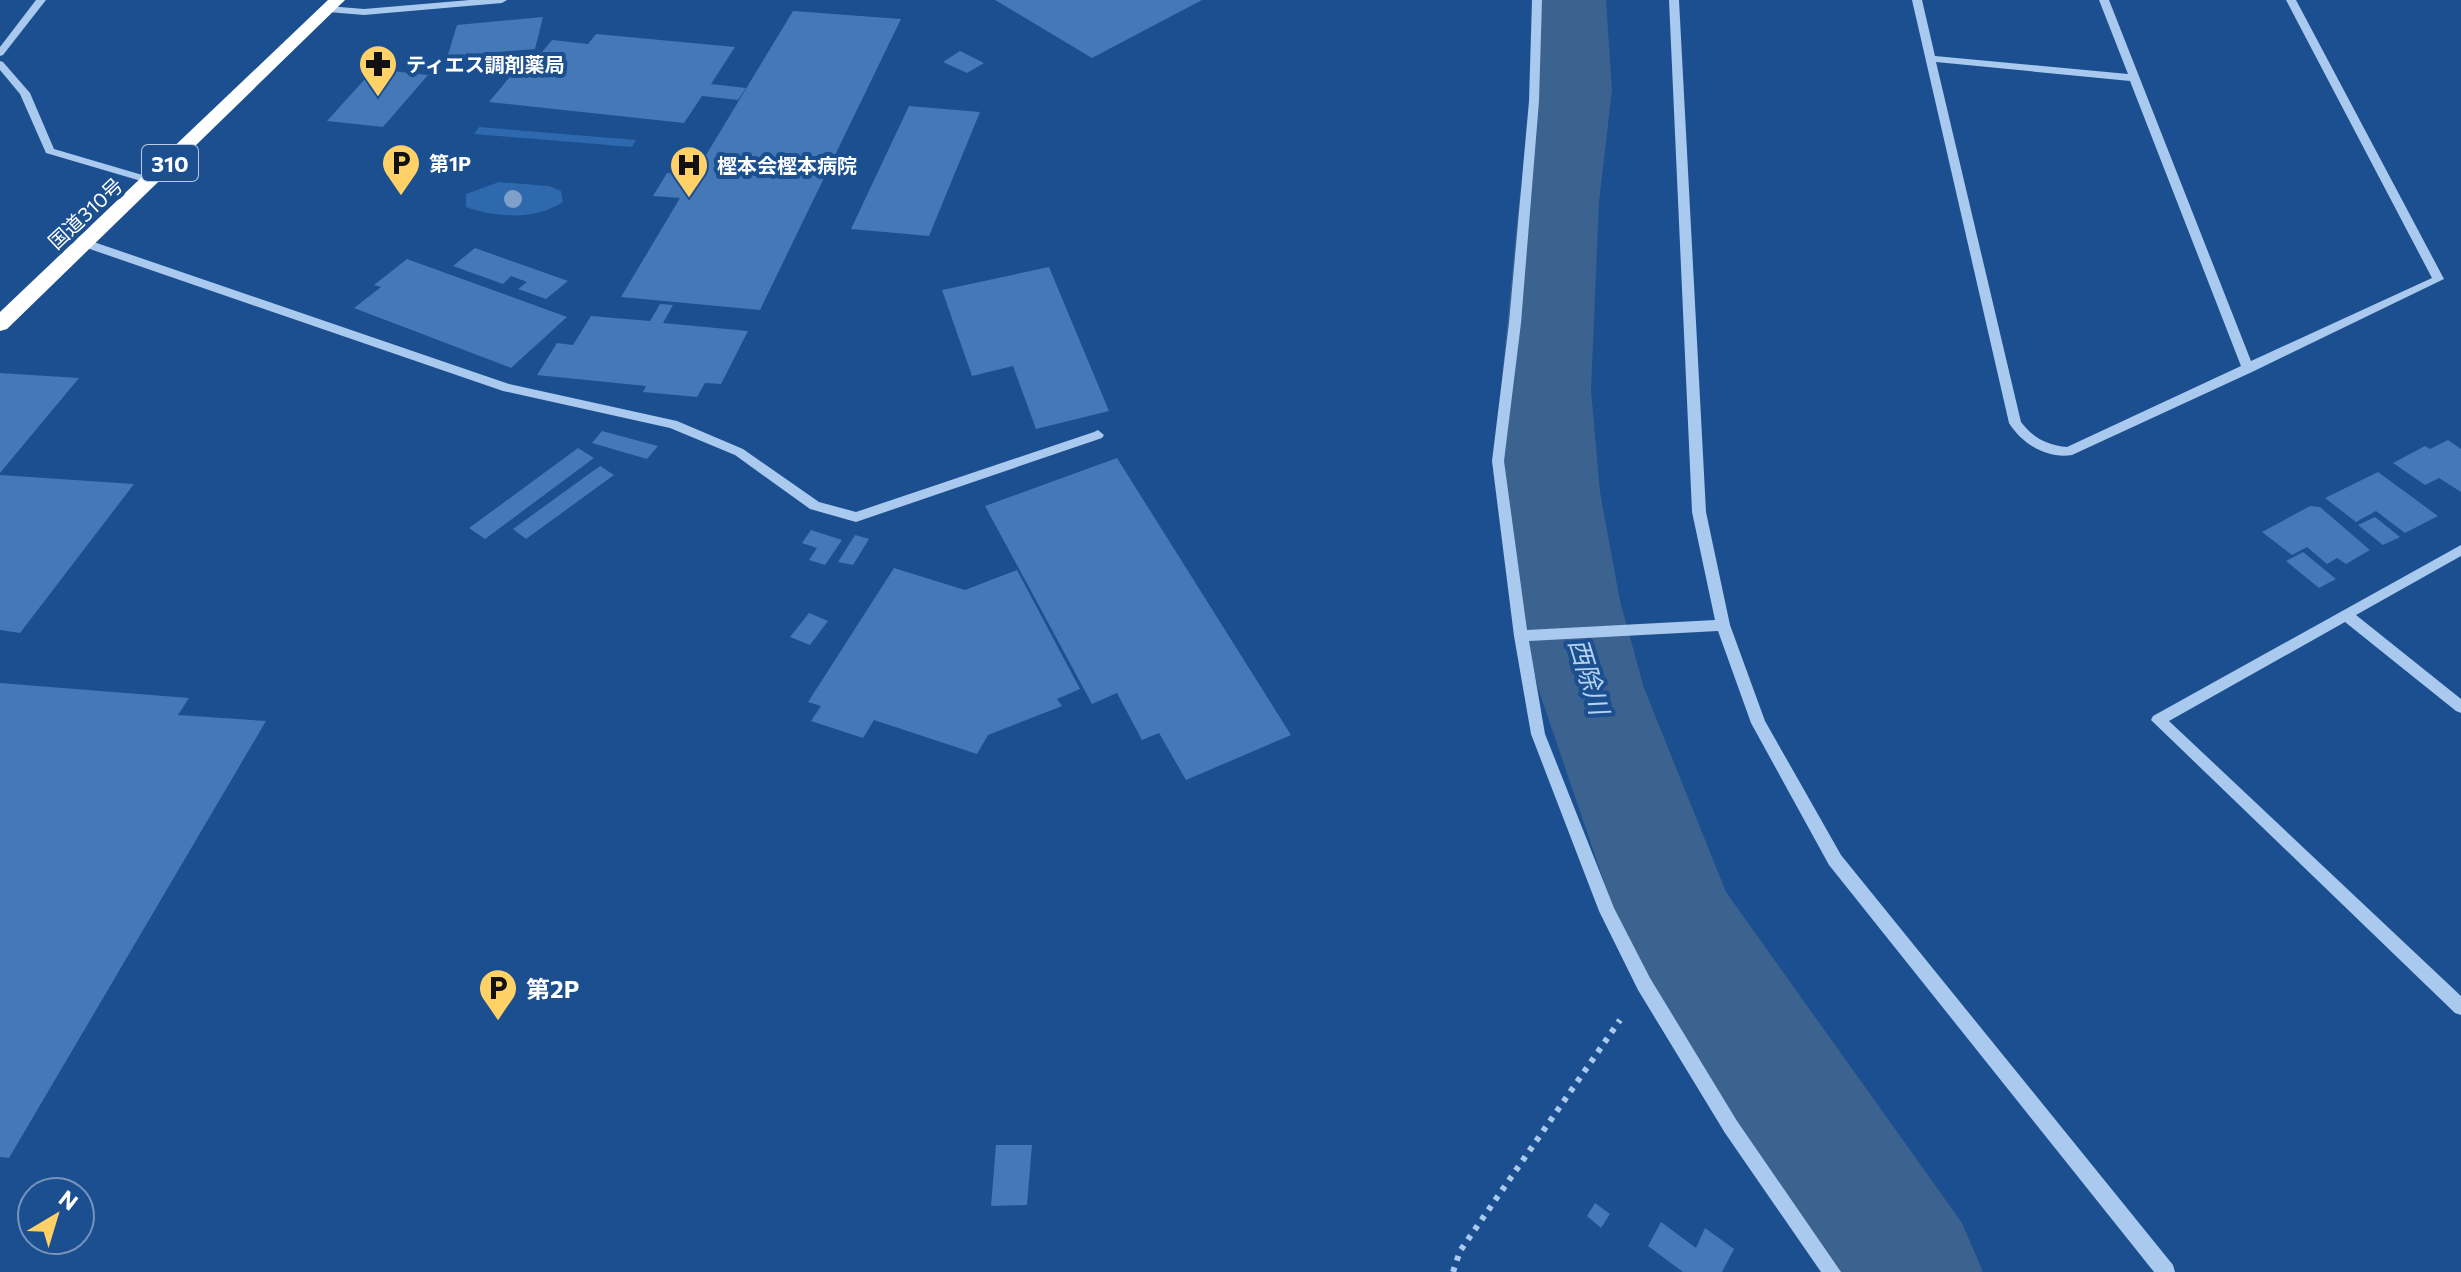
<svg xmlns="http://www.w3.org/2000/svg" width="2461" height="1272" font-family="Commissioner,'Noto Sans JP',sans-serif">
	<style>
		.green { fill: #2e69ad }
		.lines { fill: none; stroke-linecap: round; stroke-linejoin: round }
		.river { fill: #3c6290; fill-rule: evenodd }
		.building { fill: #4478b7 }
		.path { stroke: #a9c9ee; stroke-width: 6; stroke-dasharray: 5 7; stroke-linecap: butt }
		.minor { fill: #a9c9ee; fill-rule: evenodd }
		.highway { fill: #fff; fill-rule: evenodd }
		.tree { fill: #7ea0ca }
		.labels { text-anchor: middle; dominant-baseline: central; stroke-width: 8; stroke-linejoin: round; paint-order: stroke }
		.far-poi-label { font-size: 20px; font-weight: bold; fill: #fff; stroke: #1b4f8f; text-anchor: start }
		.far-street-label { font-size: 20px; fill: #fff; stroke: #1b4f8f }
		.shield { fill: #1b4f8f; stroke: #bbcadd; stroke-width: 2 }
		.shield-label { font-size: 22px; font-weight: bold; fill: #fff }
		.poi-label { font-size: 24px; font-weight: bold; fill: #fff; stroke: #1b4f8f; text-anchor: start }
		.water-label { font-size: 26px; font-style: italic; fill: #b5d3f5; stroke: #1b4f8f }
	</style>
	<rect width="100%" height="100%" fill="#1b4f8f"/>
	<!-- green -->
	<g class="green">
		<path d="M479,127L636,140L632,147L474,134Z"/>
		<path d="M499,182L549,186L561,191L563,202C535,220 497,218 466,207V194Z"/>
	</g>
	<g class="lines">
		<!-- river -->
		<path class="river" d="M1538,0H1606L1612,90L1599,202L1591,390L1600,492L1620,601L1644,688L1726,892L1962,1223L1983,1272H1832L1637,966L1619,926L1538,688L1518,601L1504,492L1501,390L1519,202L1538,90Z"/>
	</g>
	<!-- building -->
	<g class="building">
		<path d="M995,0H1202L1092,58Z"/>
		<path d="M793,11L901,19L760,310L621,297L680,198L653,196L667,173L694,175Z"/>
		<path d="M543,17L535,49L475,54L474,58L446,61L457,25Z"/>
		<path d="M596,34L735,47L711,84L746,88L738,100L702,96L684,123L489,102L514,72L525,73L552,40L588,44Z"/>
		<path d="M960,51L984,63L967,73L943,62Z"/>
		<path d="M374,69L428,75L383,127L327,121Z"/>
		<path d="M909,106L980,112L929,236L851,229Z"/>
		<path d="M475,248L568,281L546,299L518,289L527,282L511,276L503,284L453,266Z"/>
		<path d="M407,259L567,317L511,368L354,308L381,287L374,285Z"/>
		<path d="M1049,267L1109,411L1036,429L1013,366L972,376L942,290Z"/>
		<path d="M660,304L673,305L663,323L748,331L721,384L705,383L697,397L643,392L646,386L537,375L557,343L573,345L591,316L650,321Z"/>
		<path d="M0,373L79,378L0,473Z"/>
		<path d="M602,431L658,446L647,459L592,443Z"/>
		<path d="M2448,440L2461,449V492L2439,478L2425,485L2393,463L2425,446L2430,449Z"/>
		<path d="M578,448L594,458L485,539L469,528Z"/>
		<path d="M1117,458L1291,735L1186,780L1159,733L1142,740L1117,693L1092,704L985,506Z"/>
		<path d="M600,466L614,475L526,539L513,529Z"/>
		<path d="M2378,472L2438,516L2405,533L2376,511L2356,522L2325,498Z"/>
		<path d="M0,475L134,484L20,633L0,630Z"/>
		<path d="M2310,506L2320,507L2370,550L2346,564L2337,558L2327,564L2307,547L2292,555L2262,532Z"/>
		<path d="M2375,517L2400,537L2383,545L2358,525Z"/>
		<path d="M811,530L842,540L825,565L809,560L817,548L802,543Z"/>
		<path d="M855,535L869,539L853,565L838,562Z"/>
		<path d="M2303,552L2336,579L2319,588L2286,561Z"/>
		<path d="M894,568L965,590L1017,570L1080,689L1057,699L1062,706L988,735L977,754L874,720L863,738L811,721L821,706L808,702Z"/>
		<path d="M809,613L828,621L810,645L790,637Z"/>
		<path d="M0,683L189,698L178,715L266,721L9,1158L0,1157Z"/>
		<path d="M996,1145H1032L1027,1205L991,1206Z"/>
		<path d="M1595,1203L1610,1214L1601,1228L1587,1216Z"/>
		<path d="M1661,1222L1696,1248L1705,1228L1734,1249L1722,1272H1683L1648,1246Z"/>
	</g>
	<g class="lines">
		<!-- path -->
		<path class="path" d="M1453,1272L1460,1251L1620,1020"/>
		<!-- minor -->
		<g class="minor">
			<path d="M36,0H46L3,55L0,56V47Z"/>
			<path d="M470,0H507L502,3L364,15L328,12L323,9L328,6L364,9Z"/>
			<path d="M1532,0H1542L1539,101L1521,323L1504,461L1527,630L1715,620L1692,512L1669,0H1679L1706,512L1730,625L1765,721L1841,855L2173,1265L2175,1272H2154L1829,865L1751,723L1718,631L1529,641L1545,734L1614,908L1650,978L1737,1121L1841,1272H1821L1725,1133L1638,990L1599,911L1531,734L1514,636L1492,461L1509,323L1529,101Z"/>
			<path d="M1912,0H1922L1935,56L2128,74L2099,0H2109L2251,361L2432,278L2286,0H2296L2444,279L2252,372L2072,455C2047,459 2022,444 2009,423ZM1936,62L2130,81L2241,366L2067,447C2047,445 2033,438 2021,422Z"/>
			<path d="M0,61L3,62L30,93L54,149L156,179V183H148L46,153L20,94L0,70Z"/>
			<path d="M85,239L509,384L677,421L743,449L819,502L856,512L1094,432L1098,430L1104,435L1102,438L856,522L810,509L735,455L670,428L503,391L81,246L79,243Z"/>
			<path d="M2461,545V556L2356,615L2461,699V713L2456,711L2345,622L2169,721L2461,996V1015L2455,1013L2151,720L2153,716Z"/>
		</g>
		<!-- highway -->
		<path class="highway" d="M328,0H345L7,329L0,331V312Z"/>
	</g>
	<!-- trees -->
	<circle class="tree" cx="513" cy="199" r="9"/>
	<!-- icons -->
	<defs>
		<symbol id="pharmacy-pin" viewBox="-11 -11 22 30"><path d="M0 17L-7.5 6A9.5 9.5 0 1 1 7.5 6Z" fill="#ffd166" stroke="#1b4f8f"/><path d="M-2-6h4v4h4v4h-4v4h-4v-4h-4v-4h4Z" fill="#111"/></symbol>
		<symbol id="parking-pin" viewBox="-11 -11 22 30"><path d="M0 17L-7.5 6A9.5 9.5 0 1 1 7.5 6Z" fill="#ffd166" stroke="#1b4f8f"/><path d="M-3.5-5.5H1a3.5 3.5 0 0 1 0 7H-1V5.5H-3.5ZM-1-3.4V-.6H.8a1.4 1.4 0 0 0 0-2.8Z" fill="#111"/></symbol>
		<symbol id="hospital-pin" viewBox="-11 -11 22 30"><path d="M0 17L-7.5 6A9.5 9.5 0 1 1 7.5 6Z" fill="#ffd166" stroke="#1b4f8f"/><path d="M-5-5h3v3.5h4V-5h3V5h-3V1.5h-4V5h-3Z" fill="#111"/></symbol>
	</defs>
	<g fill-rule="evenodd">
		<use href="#pharmacy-pin" x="356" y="42" width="44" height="60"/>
		<use href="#parking-pin" x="379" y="141" width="44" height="60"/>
		<use href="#hospital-pin" x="667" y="143" width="44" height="60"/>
		<use href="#parking-pin" x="476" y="966" width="44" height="60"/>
	</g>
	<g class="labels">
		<!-- far-poi labels -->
		<g class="far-poi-label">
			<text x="406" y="64">ティエス調剤薬局</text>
			<text x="429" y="163">第1P</text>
			<text x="717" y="165">樫本会樫本病院</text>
		</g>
		<!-- far-street labels -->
		<g class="far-street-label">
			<text transform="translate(85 213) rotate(-43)">国道310号</text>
		</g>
		<!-- shield labels -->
		<rect class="shield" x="142" y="145" width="56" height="36" rx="6"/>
		<g class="shield-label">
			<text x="170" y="163">310</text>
		</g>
		<!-- poi labels -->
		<g class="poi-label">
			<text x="526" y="988">第2P</text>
		</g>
		<!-- water labels -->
		<g class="water-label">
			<text transform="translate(1590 676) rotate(73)">西除川</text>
		</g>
	</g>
	<!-- north arrow -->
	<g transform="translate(56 1216) rotate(38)"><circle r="38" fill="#1b4f8f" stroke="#7695bc" stroke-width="2"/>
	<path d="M0-6L14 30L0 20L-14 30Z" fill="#ffd166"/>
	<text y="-12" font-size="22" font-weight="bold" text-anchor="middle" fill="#ffffff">N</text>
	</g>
</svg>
